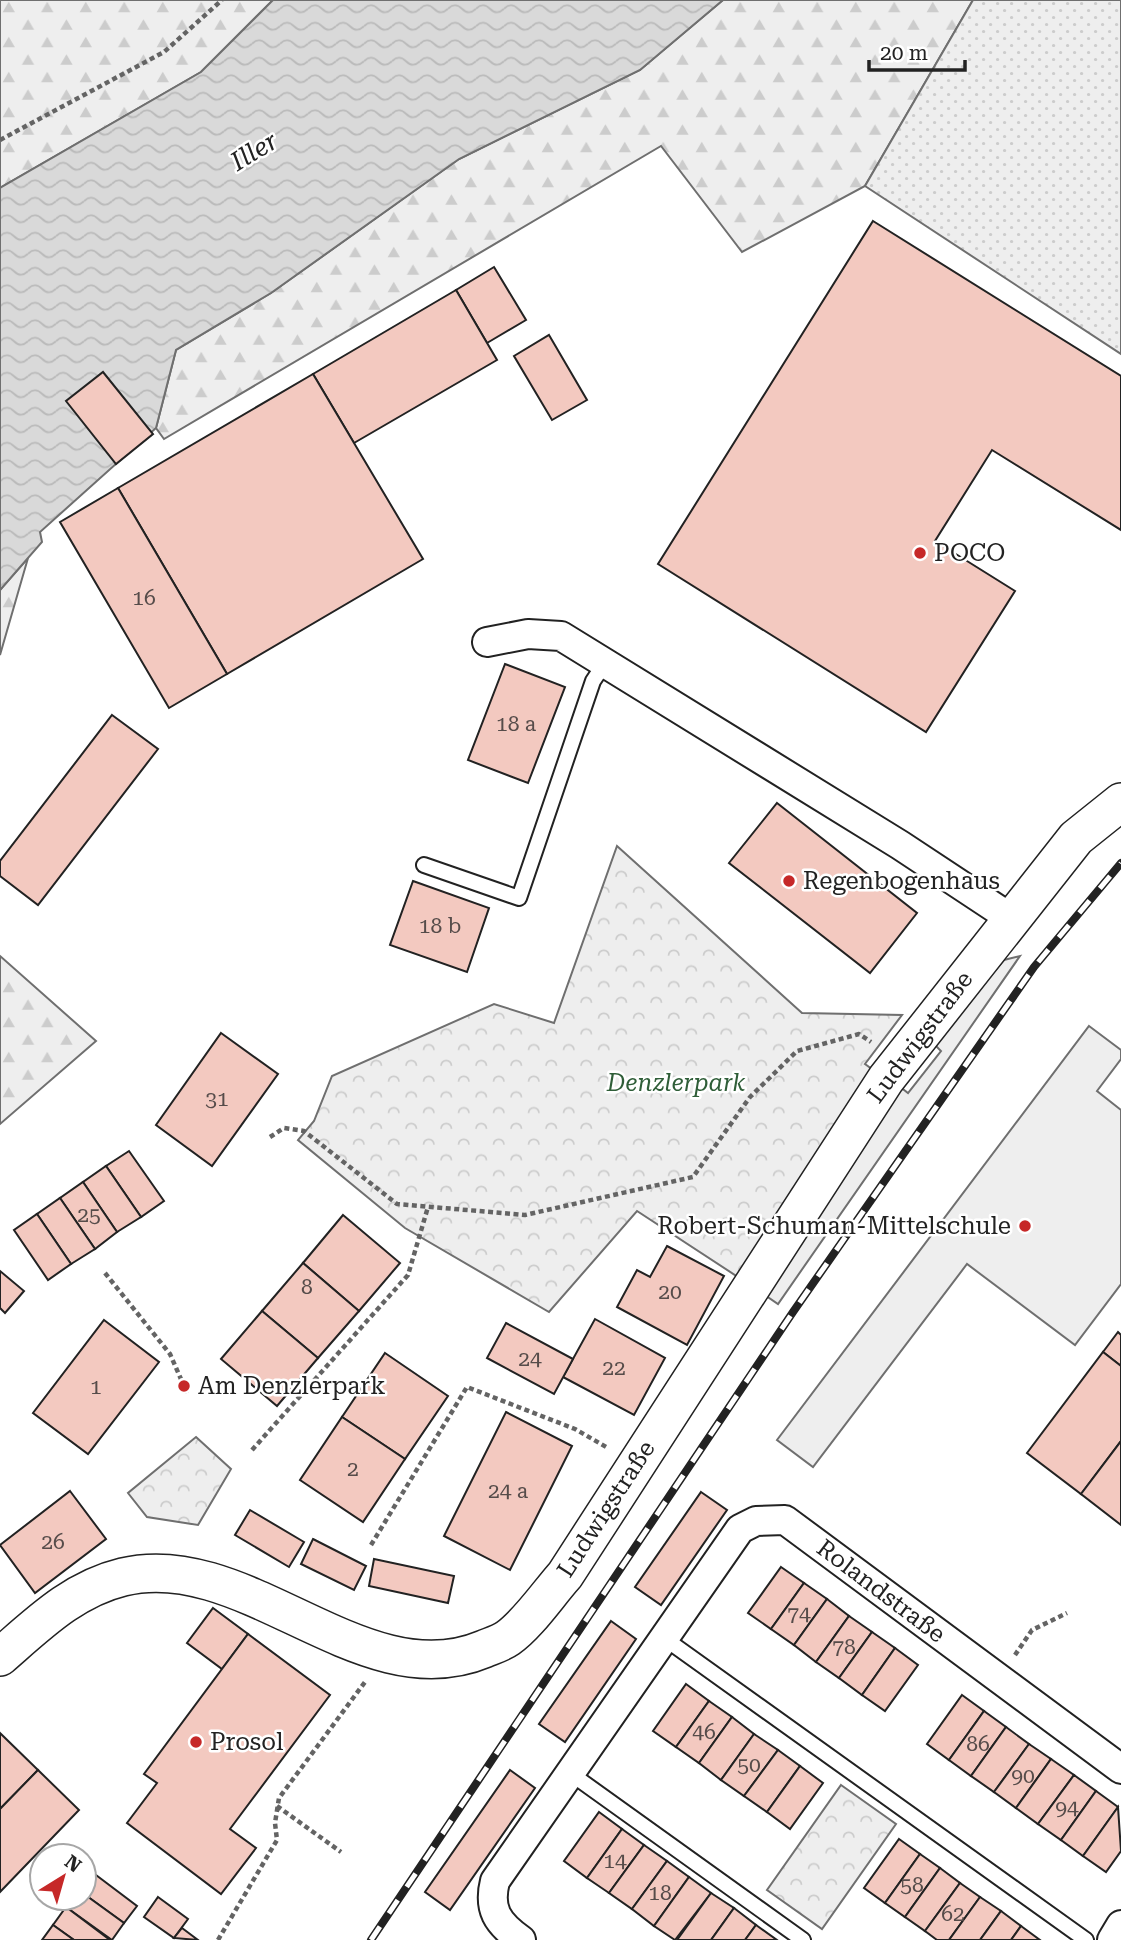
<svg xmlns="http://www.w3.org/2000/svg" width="1121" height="1940" font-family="'Roboto Serif',serif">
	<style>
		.grass { fill: #eee; stroke: #6f6f6f; stroke-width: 2 }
		.forest { fill: url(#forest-firs); stroke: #6f6f6f; stroke-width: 2 }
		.park { fill: url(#park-crowns); stroke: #6f6f6f; stroke-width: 2 }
		.garden { fill: url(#garden-dots); stroke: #6f6f6f; stroke-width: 2 }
		.water { fill: url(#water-waves); stroke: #6f6f6f; stroke-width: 2 }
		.building { fill: #f3c9c0; stroke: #222; stroke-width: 2 }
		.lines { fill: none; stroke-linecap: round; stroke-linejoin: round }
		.service-casing { stroke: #222; stroke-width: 18 }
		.minor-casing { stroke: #222; stroke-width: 32 }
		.tertiary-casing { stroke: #222; stroke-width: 40 }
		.path { stroke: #646464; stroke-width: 4.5; stroke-dasharray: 5 3.5; stroke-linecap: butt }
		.service { stroke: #fff; stroke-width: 14 }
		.minor { stroke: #fff; stroke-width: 28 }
		.tertiary { stroke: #fff; stroke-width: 37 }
		.rail-casing { stroke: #222; stroke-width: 8 }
		.rail { stroke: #fff; stroke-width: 5; stroke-dasharray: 16; stroke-linecap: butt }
		.poi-dot { fill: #c62828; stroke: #fff; stroke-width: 2.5 }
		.labels { text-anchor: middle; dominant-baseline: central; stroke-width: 5; stroke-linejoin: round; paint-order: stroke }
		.number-label { font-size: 21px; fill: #564c4a }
		.poi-label { font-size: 24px; fill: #222; stroke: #fff; text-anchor: start }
		.street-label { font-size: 24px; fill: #222; stroke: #fff }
		.park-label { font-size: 24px; font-style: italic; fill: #2f5e38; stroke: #fff }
		.water-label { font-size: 26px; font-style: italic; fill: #222; stroke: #fff }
	</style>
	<defs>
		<pattern id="forest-firs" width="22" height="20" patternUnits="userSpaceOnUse" patternTransform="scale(1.75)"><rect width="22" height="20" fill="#eee"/><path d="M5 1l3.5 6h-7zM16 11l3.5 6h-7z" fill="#ccc"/></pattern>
		<pattern id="park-crowns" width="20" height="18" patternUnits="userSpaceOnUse" patternTransform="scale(1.75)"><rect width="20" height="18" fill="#eee"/><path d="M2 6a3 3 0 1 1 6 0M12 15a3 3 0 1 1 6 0" fill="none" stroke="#ccc"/></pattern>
		<pattern id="garden-dots" width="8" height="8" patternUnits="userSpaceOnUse" patternTransform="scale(1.75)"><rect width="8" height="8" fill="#eee"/><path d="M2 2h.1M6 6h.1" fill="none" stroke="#ccc" stroke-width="1.8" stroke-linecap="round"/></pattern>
		<pattern id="water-waves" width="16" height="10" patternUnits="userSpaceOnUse" patternTransform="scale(1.75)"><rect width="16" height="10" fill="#d9d9d9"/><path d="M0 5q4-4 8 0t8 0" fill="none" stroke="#bababa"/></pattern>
	</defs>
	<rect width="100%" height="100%" fill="#fff"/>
	<!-- grass -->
	<g class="grass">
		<path d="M1020,956L778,1304L762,1293L899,1086L908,1093L941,1051L933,1043L1004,960Z"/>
		<path d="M1089,1026L1121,1050V1059L1097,1091L1121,1110V1284L1075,1345L967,1264L813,1467L777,1440Z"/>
	</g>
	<!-- forest -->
	<g class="forest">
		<path d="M0,0H273L201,72L0,188Z"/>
		<path d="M723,0H973L865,186L742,252L661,146L164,439L156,428L176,350L271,293L459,159L640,70Z"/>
		<path d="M28,558L0,655V590Z"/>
		<path d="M0,956L96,1041L0,1124Z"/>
	</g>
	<!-- park -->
	<g class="park">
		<path d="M617,846L802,1013L902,1015L865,1064L876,1072L741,1279L637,1211L549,1312L405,1228L298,1140L314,1121L332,1076L494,1004L554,1023Z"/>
		<path d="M196,1437L231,1469L198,1525L147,1517L128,1493Z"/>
		<path d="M841,1785L896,1824L822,1929L767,1890Z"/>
	</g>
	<!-- garden -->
	<path class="garden" d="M973,0H1121V354L865,186Z"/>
	<!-- water -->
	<path class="water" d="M273,0H723L640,70L459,159L271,293L176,350L156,428L40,532L42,542L0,590V188L201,72Z"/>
	<!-- building -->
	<g class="building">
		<path d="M873,221L1121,376V530L992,450L935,541L1015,591L926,732L658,564Z"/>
		<path d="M494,267L526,320L487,343L456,290Z"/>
		<path d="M456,290L497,360L354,443L313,374Z"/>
		<path d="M549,335L587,400L552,420L514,356Z"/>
		<path d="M103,372L153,434L116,464L66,401Z"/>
		<path d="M313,374L423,559L227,674L118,488Z"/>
		<path d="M118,488L227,674L169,708L60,522Z"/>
		<path d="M505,664L565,687L528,783L468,760Z"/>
		<path d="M112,715L158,749L38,905L0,876V861Z"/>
		<path d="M777,803L917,913L870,973L729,863Z"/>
		<path d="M413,881L489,908L467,972L390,945Z"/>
		<path d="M221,1033L278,1074L212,1166L156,1125Z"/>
		<path d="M129,1151L164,1201L141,1217L106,1166Z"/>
		<path d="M106,1166L141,1217L117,1232L83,1182Z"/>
		<path d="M83,1182L117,1232L95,1249L60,1198Z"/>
		<path d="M60,1198L95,1249L71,1264L37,1214Z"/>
		<path d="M37,1214L71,1264L48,1280L14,1230Z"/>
		<path d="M343,1215L400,1263L359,1311L303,1263Z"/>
		<path d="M667,1246L724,1276L687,1345L617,1307L637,1270L650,1277Z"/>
		<path d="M303,1263L359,1311L318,1358L262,1311Z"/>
		<path d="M0,1271L24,1291L5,1313L0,1308Z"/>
		<path d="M262,1311L318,1358L277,1406L221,1359Z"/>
		<path d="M595,1319L665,1358L634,1415L563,1377Z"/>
		<path d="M104,1320L159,1362L88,1454L33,1413Z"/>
		<path d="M506,1323L573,1359L554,1394L487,1358Z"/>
		<path d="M1118,1332L1121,1335V1366L1103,1352Z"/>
		<path d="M1103,1352L1121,1366V1441L1081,1494L1027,1453Z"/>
		<path d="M385,1353L448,1396L405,1459L342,1417Z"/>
		<path d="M506,1412L572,1446L510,1570L444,1536Z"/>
		<path d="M342,1417L405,1459L363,1522L300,1480Z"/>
		<path d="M1121,1441V1525L1081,1494Z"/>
		<path d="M70,1491L106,1539L35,1593L0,1545Z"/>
		<path d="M701,1492L727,1510L661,1605L635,1587Z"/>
		<path d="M250,1510L304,1542L289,1567L235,1535Z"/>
		<path d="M313,1539L366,1566L354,1590L301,1564Z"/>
		<path d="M374,1559L454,1576L448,1603L369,1586Z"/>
		<path d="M781,1567L804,1583L771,1629L748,1613Z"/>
		<path d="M804,1583L827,1599L794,1645L771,1629Z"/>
		<path d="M827,1599L849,1616L816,1662L794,1645Z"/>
		<path d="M213,1608L248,1634L222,1669L187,1643Z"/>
		<path d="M849,1616L872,1632L839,1678L816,1662Z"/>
		<path d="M611,1621L636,1639L565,1742L539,1724Z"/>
		<path d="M872,1632L895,1648L862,1695L839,1678Z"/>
		<path d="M248,1634L330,1695L230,1829L256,1848L221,1894L127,1823L157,1783L144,1774Z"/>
		<path d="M895,1648L918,1665L885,1711L862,1695Z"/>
		<path d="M686,1684L709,1701L676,1747L653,1731Z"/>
		<path d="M962,1695L984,1711L949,1760L927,1744Z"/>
		<path d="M709,1701L732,1717L699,1763L676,1747Z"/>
		<path d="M984,1711L1006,1727L971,1776L949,1760Z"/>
		<path d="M732,1717L754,1734L721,1780L699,1763Z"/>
		<path d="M1006,1727L1029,1744L994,1792L971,1776Z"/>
		<path d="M0,1733L38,1770L0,1809Z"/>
		<path d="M754,1734L778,1750L744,1796L721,1780Z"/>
		<path d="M1029,1744L1051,1759L1016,1808L994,1792Z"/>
		<path d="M778,1750L800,1766L767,1812L744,1796Z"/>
		<path d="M1051,1759L1074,1775L1038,1824L1016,1808Z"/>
		<path d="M800,1766L823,1783L790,1829L767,1812Z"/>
		<path d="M38,1770L79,1810L0,1892V1809Z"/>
		<path d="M510,1770L535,1788L450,1910L425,1892Z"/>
		<path d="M1074,1775L1096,1791L1061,1840L1038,1824Z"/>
		<path d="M1096,1791L1118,1807L1083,1856L1061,1840Z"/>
		<path d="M1118,1807L1121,1851L1106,1872L1083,1856Z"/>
		<path d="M599,1812L622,1829L587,1878L564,1861Z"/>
		<path d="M622,1829L644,1845L609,1893L587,1878Z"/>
		<path d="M899,1839L920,1854L885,1903L864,1888Z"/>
		<path d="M644,1845L667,1861L632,1909L609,1893Z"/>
		<path d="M920,1854L940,1868L905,1917L885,1903Z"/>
		<path d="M667,1861L689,1877L654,1926L632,1909Z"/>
		<path d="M940,1868L960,1883L925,1931L905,1917Z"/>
		<path d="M92,1872L137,1906L124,1923L84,1894V1883Z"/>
		<path d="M689,1877L711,1893L675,1940L654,1926Z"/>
		<path d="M960,1883L980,1897L949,1940H937L925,1931Z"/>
		<path d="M711,1893L734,1908L711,1940H677Z"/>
		<path d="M84,1894L124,1923L112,1940L66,1907L73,1898H84Z"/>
		<path d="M158,1897L188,1919L174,1938L144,1917Z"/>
		<path d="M980,1897L1001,1911L980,1940H949Z"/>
		<path d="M66,1907L110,1940H74L53,1925Z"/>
		<path d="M734,1908L756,1925L745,1940H711Z"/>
		<path d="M1001,1911L1021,1926L1011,1940H980Z"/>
		<path d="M53,1925L74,1940H42Z"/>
		<path d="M756,1925L777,1940H745Z"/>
		<path d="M1021,1926L1040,1940H1011Z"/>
		<path d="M182,1928L198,1940L174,1938Z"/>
	</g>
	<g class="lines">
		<defs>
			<g id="service">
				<path d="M424,865L519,898L593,681L605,663"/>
				<path d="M664,1638L1086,1940"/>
				<path d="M570,1773L803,1940"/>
			</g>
			<g id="minor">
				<path d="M487,642L528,634L561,636L900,845L1012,919"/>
				<path d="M521,1940C497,1923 488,1909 495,1881L740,1529L756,1521L785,1520L1121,1769"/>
				<path d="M1112,1940L1121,1925"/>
			</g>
			<path id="tertiary" d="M0,1657C38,1624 73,1589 123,1577C246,1547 363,1700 484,1649C491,1646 501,1643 508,1638C528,1624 548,1594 565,1575L886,1079L1076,838L1121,802"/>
		</defs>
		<!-- service casing -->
		<use href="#service" class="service-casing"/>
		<!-- minor casing -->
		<use href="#minor" class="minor-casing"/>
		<!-- tertiary casing -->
		<use href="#tertiary" class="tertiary-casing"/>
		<!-- path -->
		<g class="path">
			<path d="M0,140L164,52L222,0"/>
			<path d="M270,1137L284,1128L304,1131L397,1204L525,1215L693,1177L750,1097L797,1051L859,1034L871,1042"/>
			<path d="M105,1273L170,1354L187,1393"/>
			<path d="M252,1450L408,1275L428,1207"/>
			<path d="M371,1545L467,1387L575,1429L608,1448"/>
			<path d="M1015,1655L1032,1630L1067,1613"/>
			<path d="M277,1806L341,1852"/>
			<path d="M218,1940L277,1840L275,1823L279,1798L365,1682"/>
		</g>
		<!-- service -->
		<use href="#service" class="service"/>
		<!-- minor -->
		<use href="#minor" class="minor"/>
		<!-- tertiary -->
		<use href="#tertiary" class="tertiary"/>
		<defs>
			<path id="rail" d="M371,1940L793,1312L1034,967L1121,863"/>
		</defs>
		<!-- rail casing -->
		<use href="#rail" class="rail-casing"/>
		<!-- rail -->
		<use href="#rail" class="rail"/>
	</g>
	<!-- markers -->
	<g class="poi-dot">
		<circle cx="920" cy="553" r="7"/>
		<circle cx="789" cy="881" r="7"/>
		<circle cx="1025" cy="1226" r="7"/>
		<circle cx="184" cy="1386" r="7"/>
		<circle cx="196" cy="1742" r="7"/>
	</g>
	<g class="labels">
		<!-- number labels -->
		<g class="number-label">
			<text x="144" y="598">16</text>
			<text x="516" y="724">18 a</text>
			<text x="440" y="926">18 b</text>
			<text x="217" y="1099">31</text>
			<text x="89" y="1215">25</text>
			<text x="307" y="1287">8</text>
			<text x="670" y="1292">20</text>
			<text x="530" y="1359">24</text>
			<text x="614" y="1368">22</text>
			<text x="96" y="1387">1</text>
			<text x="353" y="1469">2</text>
			<text x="508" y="1491">24 a</text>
			<text x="53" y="1542">26</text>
			<text x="799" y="1614">74</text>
			<text x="844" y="1647">78</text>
			<text x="704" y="1732">46</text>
			<text x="978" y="1744">86</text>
			<text x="749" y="1765">50</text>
			<text x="1023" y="1776">90</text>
			<text x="1067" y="1808">94</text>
			<text x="615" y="1861">14</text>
			<text x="912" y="1885">58</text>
			<text x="660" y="1893">18</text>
			<text x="953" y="1914">62</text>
		</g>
		<!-- poi labels -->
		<g class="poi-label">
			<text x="934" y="553">POCO</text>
			<text x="803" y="881">Regenbogenhaus</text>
			<text x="1011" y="1226" text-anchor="end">Robert-Schuman-Mittelschule</text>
			<text x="198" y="1386">Am Denzlerpark</text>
			<text x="210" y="1742">Prosol</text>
		</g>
		<!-- street labels -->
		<g class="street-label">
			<text transform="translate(920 1037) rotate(-53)">Ludwigstraße</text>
			<text transform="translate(606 1509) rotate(-57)">Ludwigstraße</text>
			<text transform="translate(881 1591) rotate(37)">Rolandstraße</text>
		</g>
		<!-- park labels -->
		<g class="park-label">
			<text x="676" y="1083">Denzlerpark</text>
		</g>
		<!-- water labels -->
		<g class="water-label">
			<text transform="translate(254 151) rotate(-31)">Iller</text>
		</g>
	</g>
	<!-- north arrow -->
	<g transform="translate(63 1877) rotate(37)"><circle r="33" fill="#ffffff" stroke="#a7a7a7" stroke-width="2"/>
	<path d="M0-5L12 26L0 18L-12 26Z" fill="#c62828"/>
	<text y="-10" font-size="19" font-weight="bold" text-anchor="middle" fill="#222222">N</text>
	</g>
	<!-- scale -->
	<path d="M869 60v10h96v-10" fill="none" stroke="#222222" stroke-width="3.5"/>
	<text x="880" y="60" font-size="21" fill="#222222" stroke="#ffffff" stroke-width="5" paint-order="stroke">20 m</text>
</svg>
